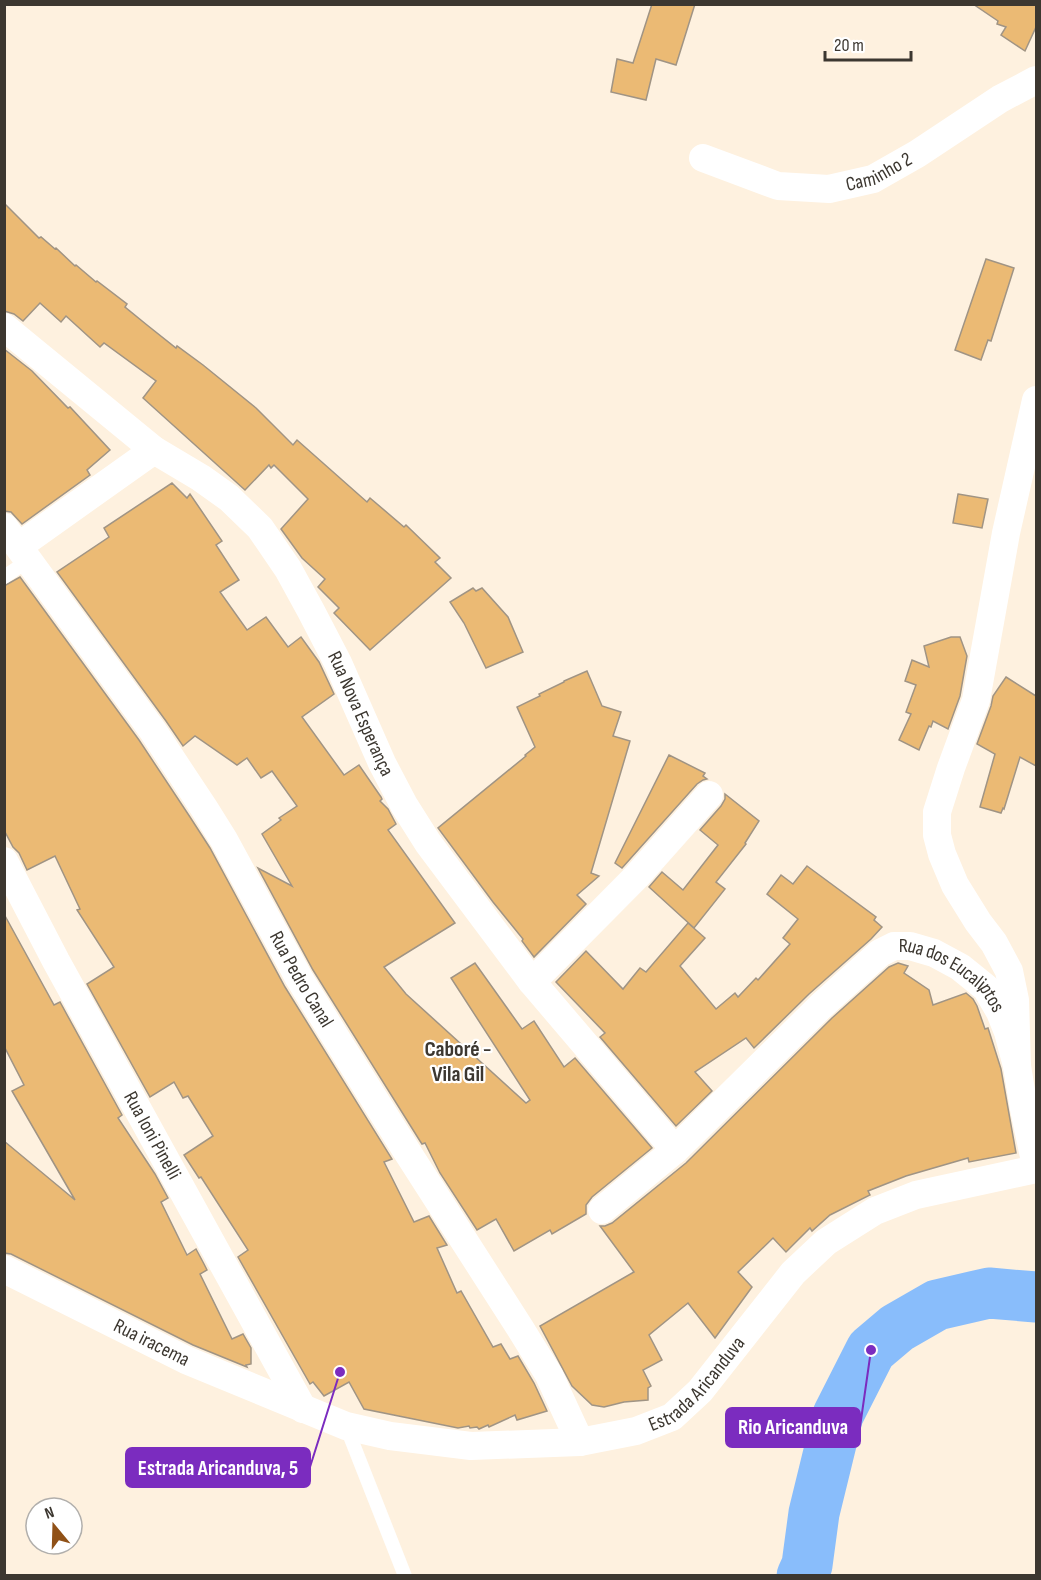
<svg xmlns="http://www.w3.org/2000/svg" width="1041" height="1580" font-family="'Sofia Sans Condensed',sans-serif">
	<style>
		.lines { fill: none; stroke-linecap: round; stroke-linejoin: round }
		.river { stroke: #89bdfb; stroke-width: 51 }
		.building { fill: #ebba74; stroke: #a09484; stroke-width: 1.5 }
		.service { stroke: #fff; stroke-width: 14 }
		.minor { stroke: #fff; stroke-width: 28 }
		.labels { text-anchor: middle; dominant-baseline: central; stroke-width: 4.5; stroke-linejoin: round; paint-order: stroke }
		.street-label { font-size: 20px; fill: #3c3730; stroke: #fff }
		.quarter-label { font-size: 22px; font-weight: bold; fill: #3c3730; stroke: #fff }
		.leader { fill: none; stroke: #7b2cbf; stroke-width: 2 }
		.callout-dot { fill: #7b2cbf; stroke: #fff; stroke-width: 2 }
		.callout { fill: #7b2cbf; stroke: #7b2cbf; stroke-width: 2 }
		.callout-label { font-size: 21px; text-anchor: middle; font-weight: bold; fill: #fff }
	</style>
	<rect width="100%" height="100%" fill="#fef1df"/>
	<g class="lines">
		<!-- river -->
		<path class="river" d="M802,1576L807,1565L814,1513L838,1415L871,1350L897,1328L937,1305L989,1293L1036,1297"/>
	</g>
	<!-- building -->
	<g class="building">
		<path d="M652,4H695L676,65L656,59L646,100L611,92L617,59L633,63Z"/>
		<path d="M973,4H1036V27L1025,51L1001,35L1006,27L997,24L998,21Z"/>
		<path d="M4,203L39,238L41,237L55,249L56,248L75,266L76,265L96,282L97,281L127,304L125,307L147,325L176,348L177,346L203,365L256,408L293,445L297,440L367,502L370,498L404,527L406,525L440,558L435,562L451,578L370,650L334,613L339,608L318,587L325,579L302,558L281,529L308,499L274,465L271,468L269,465L245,490L143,398L156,381L104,343L100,347L66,316L61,322L40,303L23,321L14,314L4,311Z"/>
		<path d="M986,259L1014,268L991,341L988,340L981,360L955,350Z"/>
		<path d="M4,349L32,371L68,408L70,407L110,450L87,470L90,475L22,524L11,512L4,511Z"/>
		<path d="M172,483L187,498L190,494L222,541L216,545L239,580L220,592L247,630L266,617L288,647L301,637L319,662L334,694L302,717L344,775L359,765L381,797L382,799L380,801L388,809L396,824L388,830L455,923L384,967L406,994L526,1103L530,1100L451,978L475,963L522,1029L534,1021L564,1067L575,1058L652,1148L592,1197L586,1205V1214L552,1234L550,1230L514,1251L496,1219L477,1230L440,1173L425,1143L422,1144L420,1141L313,970L258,868L292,886L262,834L281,820L279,818L297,806L272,771L261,778L247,758L237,765L195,736L183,746L166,721L57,572L109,537L104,528Z"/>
		<path d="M958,494L988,499L982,528L953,523Z"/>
		<path d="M20,577L139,740L190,817L210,848L285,987L392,1159L384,1162L414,1222L429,1216L447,1245L437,1248L457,1293L461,1291L493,1347L501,1344L510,1359L518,1356L534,1383L547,1411L517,1420L515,1415L489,1427L488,1425L479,1429L477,1427L470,1428L469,1426L458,1428L364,1409L349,1382L324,1396L313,1382L310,1384L238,1257L248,1250L201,1177L199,1178L184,1155L213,1136L188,1096L183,1098L174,1082L150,1097L87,984L114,967L77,910L80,909L55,856L27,870L19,853L13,847L4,830V586Z"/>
		<path d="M473,588L476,591L482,588L508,617L523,652L486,668L464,623L450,602Z"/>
		<path d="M951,637H960L967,656L960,696L948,729L933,721L931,727L929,726L919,750L899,740L911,714L906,712L916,685L905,681L912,660L929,667L924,646Z"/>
		<path d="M587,671L602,706L621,712L613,736L630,741L591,873L599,876L577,895L586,904L534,957L522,941L523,939L493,902L438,828L526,756L525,755L535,747L517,707L540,696L539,694L564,682V681Z"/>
		<path d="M1006,677L1036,696V766L1020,757L1004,809L1003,808L1001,813L980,807L995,754L977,744L991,706L993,696Z"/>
		<path d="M669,755L705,773L703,776L707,779L703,780L697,784L622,868L615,863Z"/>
		<path d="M725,794L759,821L745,843L746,844L716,882L725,889L694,928L649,887L662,872L683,890L718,845L700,830L721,806L725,799Z"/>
		<path d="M807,866L876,917L874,920L882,927L871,939L809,994L754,1048L746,1038L695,1072L712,1091L676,1126L600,1037L605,1033L556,982L586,951L623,989L640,968L646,972L688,923L705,938L680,966L716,1009L735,993L738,997L756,978L758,980L790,944L783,938L798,919L767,894L781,875L793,884Z"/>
		<path d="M4,914L54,1005L60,1002L122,1115L118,1118L155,1174L168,1198L161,1202L187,1255L196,1249L204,1264L207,1270L200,1274L232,1339L243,1334L251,1348V1364L246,1365L247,1367L193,1345L11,1254L4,1253V1141L75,1200L12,1091L24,1085L4,1046Z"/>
		<path d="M898,963L908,966L904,973L929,990L933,1005L966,993L973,999L977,1006L985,1029L988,1028L1001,1069L1016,1153L969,1162L968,1158L906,1176L868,1191L870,1195L830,1215L812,1231L810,1228L786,1252L773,1238L738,1272L752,1287L715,1338L688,1303L649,1335L662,1360L643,1370L651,1386L648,1388V1400L624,1402L604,1407L592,1405L572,1386L540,1326L634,1272L600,1226H605L612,1223L686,1163L832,1018L889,967Z"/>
	</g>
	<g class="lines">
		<!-- service -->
		<g class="service">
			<path d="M4,577L29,560"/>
			<path d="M346,1426L405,1576"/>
		</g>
		<!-- minor -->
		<g class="minor">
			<path id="s1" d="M703,158L778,186L829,189L873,179L917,154L1000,99L1036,80"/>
			<path id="s2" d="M4,327L154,450L201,478L229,498L260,528L288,569L311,611L338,663L382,763L404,805L428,843L532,982L675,1150"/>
			<path id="s3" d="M4,527L153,731L204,808L224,840L299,978L336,1038L406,1150L520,1328L549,1375L580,1442"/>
			<path d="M19,546L154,450"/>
			<path id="s4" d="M4,861L56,961L303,1409"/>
			<path d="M532,982L637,876L709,795"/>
			<path d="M1017,1066L1015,1000L1009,971L994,943L978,922L955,885L942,854L937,835V812L951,768L976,700L1006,533L1036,400"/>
			<path id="s5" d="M602,1210L675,1150L821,1006L880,953L894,946H910L934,953L960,967L986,988L1000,1012L1008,1032L1017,1066L1024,1109L1036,1166"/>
			<path id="s6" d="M4,1269L186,1360L346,1426L390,1436L471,1446L580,1442L636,1431L672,1417L700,1391L793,1273L826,1242L875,1211L916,1195L1036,1169"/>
		</g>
	</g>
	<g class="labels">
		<!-- street labels -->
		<g class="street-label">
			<text stroke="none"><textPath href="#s1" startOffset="184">Caminho 2</textPath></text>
			<text stroke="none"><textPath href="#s2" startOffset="538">Rua Nova Esperança</textPath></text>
			<text stroke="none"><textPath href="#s3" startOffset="542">Rua Pedro Canal</textPath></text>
			<text stroke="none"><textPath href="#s5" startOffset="462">Rua dos Eucaliptos</textPath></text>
			<text stroke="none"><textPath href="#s4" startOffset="312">Rua Ioni Pinelli</textPath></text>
			<text stroke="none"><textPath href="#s6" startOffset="165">Rua iracema</textPath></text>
			<text stroke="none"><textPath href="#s6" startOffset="748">Estrada Aricanduva</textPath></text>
		</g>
		<!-- quarter labels -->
		<g class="quarter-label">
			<text x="458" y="1049">Caboré -<tspan x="458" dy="25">Vila Gil</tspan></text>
		</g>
	</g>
	<!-- callouts -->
	<path class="leader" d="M871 1350L860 1427M340 1372L310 1467"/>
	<g class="callout-dot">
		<circle cx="871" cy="1350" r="6"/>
		<circle cx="340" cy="1372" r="6"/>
	</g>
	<g class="callout">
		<rect x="726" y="1408" width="134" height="39" rx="6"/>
		<rect x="126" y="1448" width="184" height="39" rx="6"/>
	</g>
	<g class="callout-label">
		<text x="793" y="1434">Rio Aricanduva</text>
		<text x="218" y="1475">Estrada Aricanduva, 5</text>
	</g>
	<!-- border -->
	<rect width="1041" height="1580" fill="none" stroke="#3c3730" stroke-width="12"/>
	<!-- north arrow -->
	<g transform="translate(54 1526) rotate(341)"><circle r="28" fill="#ffffff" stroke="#b1afac" stroke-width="1.5"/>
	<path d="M0-4.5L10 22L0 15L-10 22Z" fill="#905117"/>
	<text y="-9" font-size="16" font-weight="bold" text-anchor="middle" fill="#3c3730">N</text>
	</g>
	<!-- scale -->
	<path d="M825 51v9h86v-9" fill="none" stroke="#3c3730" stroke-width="3"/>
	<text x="834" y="51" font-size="18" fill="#3c3730" stroke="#ffffff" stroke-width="4.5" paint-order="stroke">20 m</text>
</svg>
